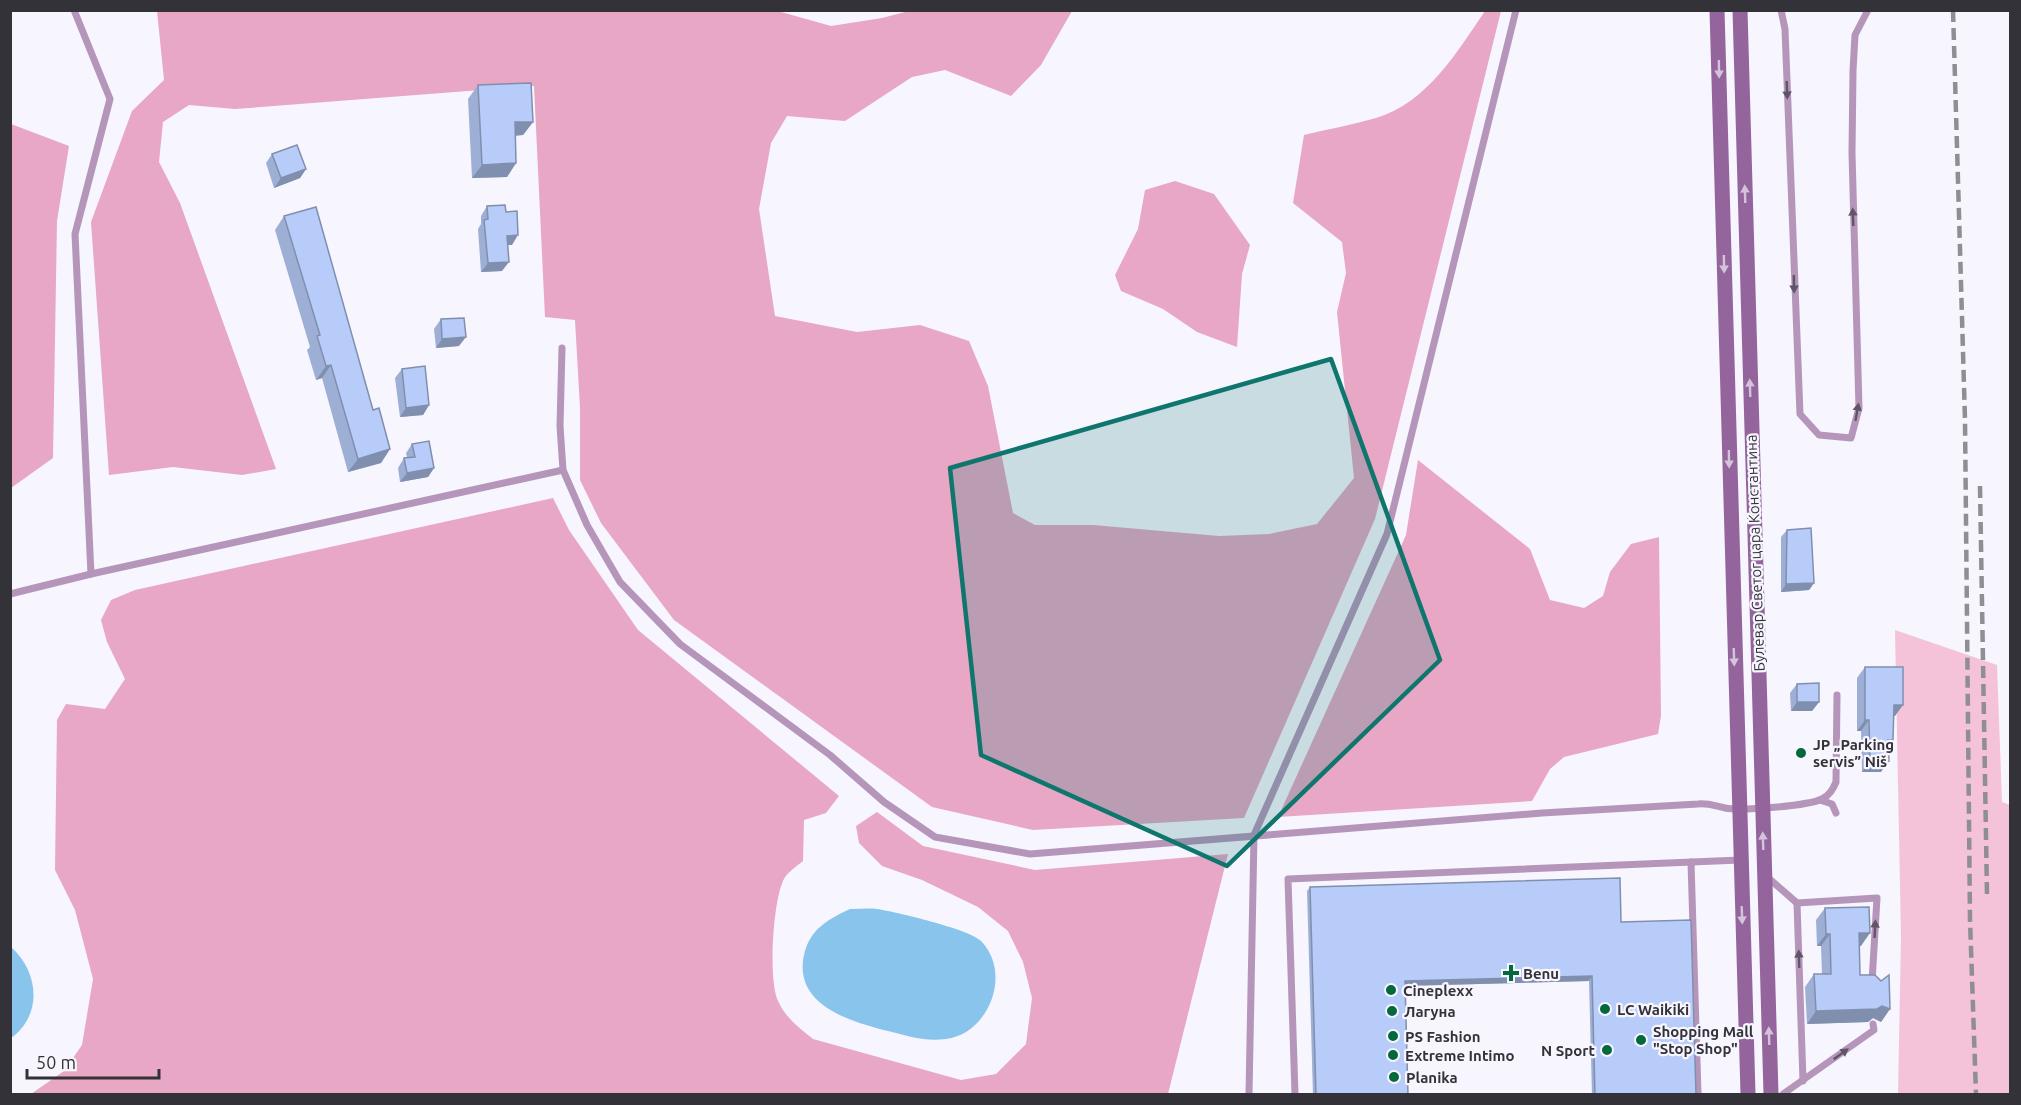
<svg xmlns="http://www.w3.org/2000/svg" width="2021" height="1105" font-family="Ubuntu,sans-serif">
	<style>
		.green { fill: #f4c3da }
		.forest { fill: #e7a7c5 }
		.water { fill: #89c4ec }
		.lines { fill: none; stroke-linecap: round; stroke-linejoin: round }
		.service { stroke: #b595ba; stroke-width: 7 }
		.secondary { stroke: #94659c; stroke-width: 15 }
		.rail { stroke: #8f8e95; stroke-width: 4.5; stroke-dasharray: 12 6; stroke-linecap: butt }
		.wall { fill: #9eafd6 }
		.shaded-wall { fill: #818fae }
		.building { fill: #b8ccf9; stroke: #818fae; stroke-width: 1.5 }
		.oneway { fill: #d4c3dc }
		.oneway2 { fill: #605566 }
		.marked { fill: #0f766e; fill-opacity: 0.2; stroke: #0f766e; stroke-width: 4.5; stroke-linejoin: round }
		.poi-dot { fill: #04683d; stroke: #f7f5fe; stroke-width: 2 }
		.labels { text-anchor: middle; dominant-baseline: central; stroke-width: 4.5; stroke-linejoin: round; paint-order: stroke }
		.street-label { font-size: 15px; fill: #333238; stroke: #f7f5fe }
		.poi-label { font-size: 15px; font-weight: bold; fill: #333238; stroke: #f7f5fe; text-anchor: start }
	</style>
	<rect width="100%" height="100%" fill="#f7f5fe"/>
	<!-- green -->
	<path class="green" d="M1895,630L1997,665L2002,802L2010,805V1094H1898L1901,937Z"/>
	<!-- forest -->
	<g class="forest">
		<path d="M774,10L831,26L882,18L909,11H1072L1041,65L1011,96L945,70L912,77L845,121L787,116L771,143L759,209L775,316L857,332L920,325L969,341L988,386L1013,513L1035,525H1093L1219,536L1269,534L1317,524L1354,478L1337,312L1346,273L1342,242L1293,203L1304,135C1328,129 1352,125 1376,118C1427,103 1457,52 1485,11H1501L1375,519L1244,818L1033,830L932,807L674,620L601,523L580,480V408L575,320L545,317L534,86L235,109L189,105L163,122L159,162L180,203L276,469L242,475L173,467L109,475L91,222L132,111L164,80L157,11Z"/>
		<path d="M11,124L69,146L57,221L53,458L11,488Z"/>
		<path d="M1175,181L1214,194L1250,245L1242,274L1237,347L1197,332L1163,309L1121,291L1115,275L1138,229L1145,190Z"/>
		<path d="M1418,460L1530,549L1550,600L1584,608L1603,596L1610,572L1631,544L1659,537L1661,716L1658,734L1564,757L1550,769L1532,801L1278,817L1406,535Z"/>
		<path d="M553,498L569,530L638,630L839,796L826,813L804,820L803,861C797,866 786,873 783,881C773,903 768,979 778,1001C785,1017 800,1029 813,1039L961,1080L996,1074L1026,1044L1032,998L1023,962L1008,931L978,907L922,880L882,866L859,843L856,826L877,812L923,846L1035,870L1228,854L1168,1094H31L64,1071L82,1045L93,979L75,910L55,870L57,720L66,704L105,709L125,679L107,642L101,620L111,600L135,590Z"/>
	</g>
	<!-- water -->
	<g class="water">
		<path d="M850,909C859,909 869,908 877,909C896,912 969,929 981,941C1013,974 988,1034 946,1039C925,1042 908,1036 888,1031C851,1022 793,1005 804,955C810,929 827,920 850,909Z"/>
		<path d="M11,947C39,972 43,1015 11,1038Z"/>
	</g>
	<g class="lines">
		<!-- service -->
		<g class="service">
			<path d="M74,10L110,99L75,234L91,574"/>
			<path d="M1781,10L1785,29L1800,414L1819,435L1851,438L1859,408L1852,153L1853,71L1855,35L1868,10"/>
			<path d="M562,348L560,426L563,470L587,525L620,582L680,644L830,755L884,802L935,837L1030,854L1542,813L1698,804C1709,803 1715,806 1725,808C1741,811 1808,806 1822,799C1830,795 1833,789 1836,782L1837,695"/>
			<path d="M10,594L91,574L563,470"/>
			<path d="M1820,800L1832,804L1836,813"/>
			<path d="M1691,862L1698,1094"/>
			<path d="M1766,876L1797,903L1877,898L1872,982"/>
			<path d="M1797,903L1803,1081"/>
			<path d="M1249,1094L1254,835L1387,534L1516,10"/>
			<path d="M1295,1094L1288,879L1740,860"/>
			<path d="M1783,1094L1874,1030L1873,1024"/>
		</g>
		<!-- secondary -->
		<g class="secondary">
			<path d="M1717,10L1748,1094"/>
			<path d="M1740,10L1771,1094"/>
		</g>
		<!-- rail -->
		<g class="rail">
			<path d="M1953,10L1965,420L1970,920L1976,1094"/>
			<path d="M1980,486L1987,895"/>
		</g>
	</g>
	<!-- wall -->
	<g class="wall">
		<path d="M478,85L533,122L523,135L515,136L516,163L507,177L472,178L468,99Z"/>
		<path d="M272,154L306,169L300,178L274,188L266,163Z"/>
		<path d="M487,206L506,212L512,245H507L502,271L481,272L478,229L481,224V216Z"/>
		<path d="M284,216L390,449L381,463L348,472L322,378L316,380L307,350L310,347L275,230Z"/>
		<path d="M441,319L459,346L436,348L434,329Z"/>
		<path d="M402,369L429,405L423,415L400,417L395,378Z"/>
		<path d="M412,444L434,468L428,477L400,482L398,468L404,458H407L406,453Z"/>
		<path d="M1787,530L1814,583L1809,590L1781,592V537Z"/>
		<path d="M1865,667L1895,716H1894L1888,747L1881,772H1862L1861,731H1857V678Z"/>
		<path d="M1797,684L1819,702L1812,711H1791L1790,693Z"/>
		<path d="M1310,887L1621,922L1696,1095H1592L1589,981L1405,986L1408,1095H1313L1307,891Z"/>
		<path d="M1825,908L1861,946H1859L1860,975L1890,1009L1881,1022L1873,1018L1868,1022L1807,1024L1805,987L1814,974H1822L1821,946H1817L1816,920Z"/>
	</g>
	<!-- shaded-wall -->
	<g class="shaded-wall">
		<path d="M515,122H533L523,135L505,136Z"/>
		<path d="M516,163L507,177L472,178L482,165Z"/>
		<path d="M306,169L300,178L274,188L281,178Z"/>
		<path d="M518,235L512,245H500L507,236Z"/>
		<path d="M509,262L502,271L481,272L488,263Z"/>
		<path d="M466,337L459,346L436,348L442,339Z"/>
		<path d="M331,365L322,378L316,380L326,366Z"/>
		<path d="M429,405L423,415L400,417L406,408Z"/>
		<path d="M390,449L381,463L348,472L358,459Z"/>
		<path d="M434,468L428,477L400,482L407,473Z"/>
		<path d="M1814,583L1809,590L1781,592L1786,584Z"/>
		<path d="M1797,702H1819L1812,711H1791Z"/>
		<path d="M1894,705H1903L1895,716H1886Z"/>
		<path d="M1865,720H1869L1861,731H1857Z"/>
		<path d="M1888,740H1893L1885,751Z"/>
		<path d="M1870,761H1889L1881,772H1862Z"/>
		<path d="M1859,933H1870L1861,946H1850Z"/>
		<path d="M1826,934H1830L1821,946H1817Z"/>
		<path d="M1592,976L1589,981L1401,986L1405,981Z"/>
		<path d="M1882,1006L1890,1009L1881,1022L1873,1018L1868,1022L1807,1024L1816,1011Z"/>
	</g>
	<!-- building -->
	<g class="building">
		<path d="M531,83L533,122H515L516,163L482,165L478,85Z"/>
		<path d="M297,145L306,169L281,178L272,154Z"/>
		<path d="M505,205L506,212L517,211L518,235L507,236L509,262L488,263L484,220L488,219L487,206Z"/>
		<path d="M316,207L373,410L379,408L390,449L358,459L331,365L326,366L317,336L320,335L284,216Z"/>
		<path d="M464,318L466,337L442,339L441,319Z"/>
		<path d="M425,366L429,405L406,408L402,369Z"/>
		<path d="M429,441L434,468L407,473L404,458L415,457L412,444Z"/>
		<path d="M1811,528L1814,583L1786,584L1787,530Z"/>
		<path d="M1865,667H1903V705H1894L1893,740H1888L1889,761H1870L1869,720H1865Z"/>
		<path d="M1819,683V702H1797V684Z"/>
		<path d="M1620,878L1621,922L1691,920L1696,1095H1595L1592,976L1405,981L1408,1095H1316L1310,887Z"/>
		<path d="M1869,907L1870,933H1859L1860,975H1875L1881,981L1889,975L1890,1009L1882,1006L1877,1009L1816,1011L1814,974H1831L1830,934H1826L1825,908Z"/>
	</g>
	<!-- one-way arrows -->
	<defs><path id="oneway-solid" d="M-6-.8H1V-3.2L6.5 0L1 3.2V.8H-6Z" transform="scale(1.5)"/></defs>
	<g class="oneway">
		<use href="#oneway-solid" transform="translate(1719 69) rotate(89)"/>
		<use href="#oneway-solid" transform="translate(1745 194) rotate(-92)"/>
		<use href="#oneway-solid" transform="translate(1724 264) rotate(89)"/>
		<use href="#oneway-solid" transform="translate(1750 388) rotate(-92)"/>
		<use href="#oneway-solid" transform="translate(1729 459) rotate(89)"/>
		<use href="#oneway-solid" transform="translate(1734 657) rotate(88)"/>
		<use href="#oneway-solid" transform="translate(1763 841) rotate(-92)"/>
		<use href="#oneway-solid" transform="translate(1742 915) rotate(88)"/>
		<use href="#oneway-solid" transform="translate(1769 1036) rotate(-92)"/>
	</g>
	<g class="oneway2">
		<use href="#oneway-solid" transform="translate(1787 90) rotate(88)"/>
		<use href="#oneway-solid" transform="translate(1853 217) rotate(-92)"/>
		<use href="#oneway-solid" transform="translate(1794 284) rotate(89)"/>
		<use href="#oneway-solid" transform="translate(1857 412) rotate(-80)"/>
		<use href="#oneway-solid" transform="translate(1875 929) rotate(-87)"/>
		<use href="#oneway-solid" transform="translate(1799 959) rotate(-92)"/>
		<use href="#oneway-solid" transform="translate(1841 1054) rotate(-36)"/>
	</g>
	<!-- marked area -->
	<path class="marked" d="M1331,359L1440,660L1227,866L981,755L950,468Z"/>
	<!-- markers -->
	<g class="poi-dot">
		<circle cx="1801" cy="753" r="6"/>
		<path d="M1508 964h6v6h6v6h-6v6h-6v-6h-6v-6h6z"/>
		<circle cx="1391" cy="990" r="6"/>
		<circle cx="1605" cy="1009" r="6"/>
		<circle cx="1392" cy="1011" r="6"/>
		<circle cx="1393" cy="1036" r="6"/>
		<circle cx="1641" cy="1040" r="6"/>
		<circle cx="1607" cy="1050" r="6"/>
		<circle cx="1393" cy="1055" r="6"/>
		<circle cx="1394" cy="1077" r="6"/>
	</g>
	<g class="labels">
		<!-- street labels -->
		<g class="street-label">
			<text transform="translate(1755 553) rotate(-92)">Булевар Светог цара Константина</text>
		</g>
		<!-- poi labels -->
		<g class="poi-label">
			<text x="1813" y="744">JP „Parking<tspan x="1813" dy="17">servis” Niš</tspan></text>
			<text x="1523" y="973">Benu</text>
			<text x="1403" y="990">Cineplexx</text>
			<text x="1617" y="1009">LC Waikiki</text>
			<text x="1404" y="1011">Лагуна</text>
			<text x="1653" y="1031">Shopping Mall<tspan x="1653" dy="17">"Stop Shop"</tspan></text>
			<text x="1405" y="1036">PS Fashion</text>
			<text x="1595" y="1050" text-anchor="end">N Sport</text>
			<text x="1405" y="1055">Extreme Intimo</text>
			<text x="1406" y="1077">Planika</text>
		</g>
	</g>
	<!-- border -->
	<rect width="2021" height="1105" fill="none" stroke="#333238" stroke-width="24"/>
	<!-- scale -->
	<path d="M27 1069v9h132v-9" fill="none" stroke="#333238" stroke-width="3"/>
	<text x="36" y="1069" font-size="18" fill="#333238" stroke="#f7f5fe" stroke-width="4.5" paint-order="stroke">50 m</text>
</svg>
